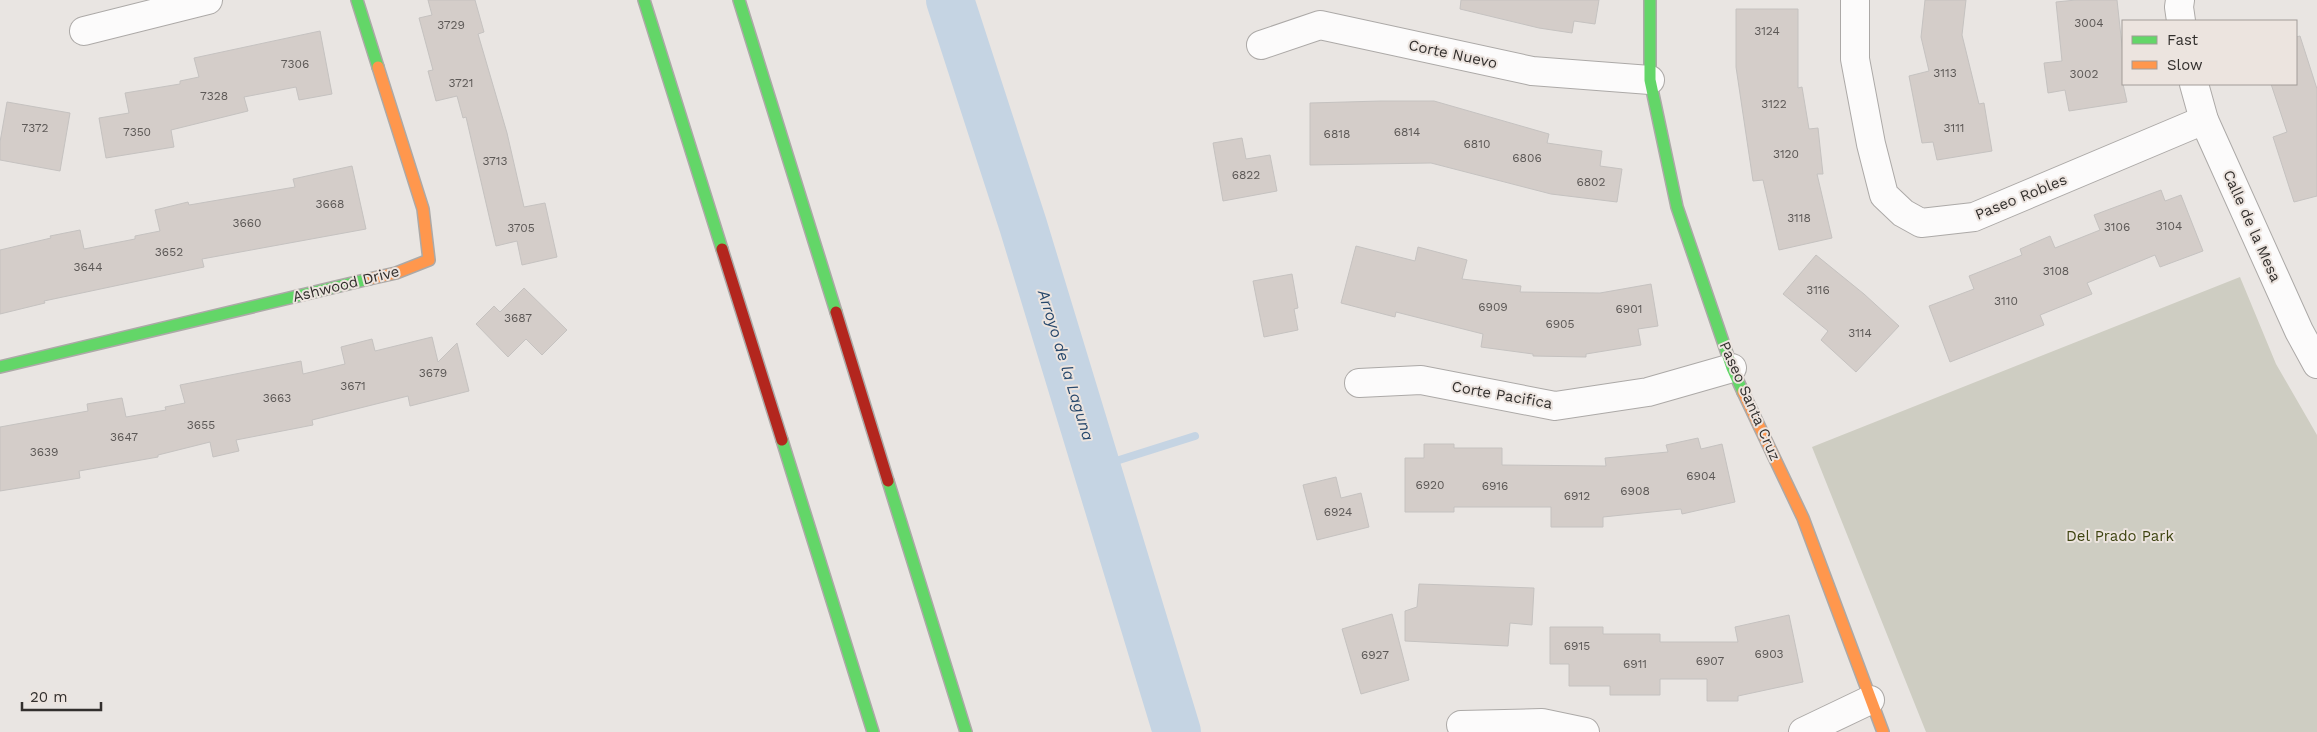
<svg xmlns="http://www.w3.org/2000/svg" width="2317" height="732" font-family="'Work Sans',sans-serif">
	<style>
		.green { fill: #cecdc2 }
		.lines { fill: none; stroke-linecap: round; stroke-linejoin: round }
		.stream { stroke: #c5d4e3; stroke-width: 8 }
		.river { stroke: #c5d4e3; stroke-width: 48 }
		.building { fill: #d4cdc9; stroke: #c5c2c0 }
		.street-casing { stroke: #aca9a7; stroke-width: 30 }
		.fast-casing { stroke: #aca9a7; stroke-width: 14 }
		.slow-casing { stroke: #aca9a7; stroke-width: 14 }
		.jam-casing { stroke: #aca9a7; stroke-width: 14 }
		.street { stroke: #fcfbfb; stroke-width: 28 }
		.fast { stroke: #63d668; stroke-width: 11 }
		.slow { stroke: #ff974d; stroke-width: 11 }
		.jam { stroke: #b3261e; stroke-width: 11 }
		.labels { text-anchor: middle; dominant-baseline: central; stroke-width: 4; stroke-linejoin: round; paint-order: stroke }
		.number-label { font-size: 12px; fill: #5c5856 }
		.street-label { font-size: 15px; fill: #322f2d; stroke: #ece4df }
		.park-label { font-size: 15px; fill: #3e4411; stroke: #ece4df }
		.water-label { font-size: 16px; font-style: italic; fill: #27486c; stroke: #ece4df }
	</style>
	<rect width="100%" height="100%" fill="#e9e5e2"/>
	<!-- green -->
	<path class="green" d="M2240,277L2276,364L2317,435V732H1926L1812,447Z"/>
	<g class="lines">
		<!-- stream -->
		<path class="stream" d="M1097,467L1195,436"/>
		<!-- river -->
		<path class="river" d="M950,0L1023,225L1177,732"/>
	</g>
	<!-- building -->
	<g class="building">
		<path d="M428,0H475L484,32L478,34L507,133L524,207L545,203L557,257L522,265L517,241L496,246L466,117L463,118L457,96L436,101L428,71L433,70L419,18L432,15Z"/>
		<path d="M1461,0H1599L1595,24L1574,21L1572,33L1539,28L1460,9Z"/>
		<path d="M1925,0H1966L1962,35L1979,104L1984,103L1992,151L1937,160L1933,142L1922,143L1909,76L1929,71L1921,37Z"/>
		<path d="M2076,0H2117L2123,55V84L2127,102L2069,111L2065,90L2048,93L2044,63L2062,61L2056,2Z"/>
		<path d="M1736,9H1798V88L1802,87L1809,129L1818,128L1823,174H1817L1832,238L1779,250L1763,180L1753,181L1736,67Z"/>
		<path d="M320,31L332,94L299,100L296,87L244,97L248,111L171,130L174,147L106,158L99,118L129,113L125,93L180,84V81L199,77L194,58Z"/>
		<path d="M2300,36L2317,89V196L2294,202L2273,137L2287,132L2271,84H2296V37Z"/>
		<path d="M1381,101H1434L1549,134L1547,143L1602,151L1600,166L1622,169L1617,202L1551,194L1431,163L1310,165V103Z"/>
		<path d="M7,102L70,113L60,171L0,160V142Z"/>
		<path d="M1242,138L1246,159L1270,155L1277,191L1223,201L1213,143Z"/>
		<path d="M352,166L366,229L202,259L204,267L44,301L45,303L0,314V250L51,238L50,236L80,230L84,249L135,239V236L160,231L155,210L188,202L189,205L295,187L293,179Z"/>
		<path d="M2161,190L2165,201L2181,195L2203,251L2160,267L2155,255L2087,283L2092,294L2040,315L2044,325L1950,362L1929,306L1974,289L1969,276L2022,255L2020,249L2050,236L2055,248L2100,230L2094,215Z"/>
		<path d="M1356,246L1415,261L1418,247L1467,260L1462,279L1521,286L1520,292L1600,293L1651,284L1658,326L1638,329L1641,345L1586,354V357L1533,356V354L1481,347L1483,334L1396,312L1395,317L1341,303Z"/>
		<path d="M1816,255L1864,294L1899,326L1856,372L1821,340L1828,331L1783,294Z"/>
		<path d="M1292,274L1298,308L1294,309L1298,330L1264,337L1253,281Z"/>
		<path d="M524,288L567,330L542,355L526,339L508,357L476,324L494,306L500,312Z"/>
		<path d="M432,337L438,362L457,343L469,391L410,406L408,396L312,420L313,425L236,440L239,451L213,457L210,442L158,455V457L79,471L80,478L0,491V427L88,411L87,404L122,398L126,417L166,410L165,407L185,403L180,385L301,361L303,374L345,364L341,347L372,339L375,351Z"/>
		<path d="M1698,438L1701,449L1722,444L1735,502L1682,514L1681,509L1603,517V527H1551V507H1454V512H1405V458H1424V444H1454V448H1502V465L1606,466L1605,458L1668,452L1666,445Z"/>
		<path d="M1336,477L1341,498L1361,493L1369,527L1317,540L1303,485Z"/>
		<path d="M1419,584L1534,588L1532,625L1510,623L1508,646L1405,641V611L1417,607Z"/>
		<path d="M1392,614L1409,680L1361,694L1342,629Z"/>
		<path d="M1789,615L1803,682L1738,696V701H1707V679H1660V695H1610V686H1569V664H1550V627H1603V634H1660V642H1738L1735,627Z"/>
	</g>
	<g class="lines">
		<defs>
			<g id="street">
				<path d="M1855,0V59L1871,144L1884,195L1903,213L1921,223L1974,217L2204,120"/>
				<path d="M2180,0L2179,7L2181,21"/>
				<path d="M84,31L208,0"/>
				<path d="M1261,45L1320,25L1532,71L1650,80"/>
				<path d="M2194,84L2204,120L2299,331L2317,364"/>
				<path d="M1359,383L1421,380L1555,406L1648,392L1732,368"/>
				<path d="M1461,725L1542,723L1585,732"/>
				<path d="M1803,732L1870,700"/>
			</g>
			<g id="fast">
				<path d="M357,0L378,67"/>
				<path d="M644,0L722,249"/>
				<path d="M739,0L836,312"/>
				<path d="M1650,0V80L1677,207L1732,368L1743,392"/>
				<path d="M0,367L369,279"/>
				<path d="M782,440L873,732"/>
				<path d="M888,481L966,732"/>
			</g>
			<g id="slow">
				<path d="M369,279L396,273L429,260L423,209L378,67"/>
				<path d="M1743,392L1803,518L1883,732"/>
			</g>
			<g id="jam">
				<path d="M722,249L782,440"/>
				<path d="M836,312L888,481"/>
			</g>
		</defs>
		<!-- street casing -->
		<use href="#street" class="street-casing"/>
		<!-- fast casing -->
		<use href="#fast" class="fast-casing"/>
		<!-- slow casing -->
		<use href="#slow" class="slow-casing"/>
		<!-- jam casing -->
		<use href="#jam" class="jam-casing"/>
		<!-- street -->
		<use href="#street" class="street"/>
		<!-- fast -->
		<use href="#fast" class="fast"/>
		<!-- slow -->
		<use href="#slow" class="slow"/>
		<!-- jam -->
		<use href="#jam" class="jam"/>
	</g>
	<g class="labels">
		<!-- number labels -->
		<g class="number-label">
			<text x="2089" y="23">3004</text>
			<text x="451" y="25">3729</text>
			<text x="1767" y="31">3124</text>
			<text x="295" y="64">7306</text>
			<text x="1945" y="73">3113</text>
			<text x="2084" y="74">3002</text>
			<text x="461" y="83">3721</text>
			<text x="214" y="96">7328</text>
			<text x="1774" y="104">3122</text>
			<text x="35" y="128">7372</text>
			<text x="1954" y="128">3111</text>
			<text x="137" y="132">7350</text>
			<text x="1407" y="132">6814</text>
			<text x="1337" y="134">6818</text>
			<text x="1477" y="144">6810</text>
			<text x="1786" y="154">3120</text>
			<text x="1527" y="158">6806</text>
			<text x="495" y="161">3713</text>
			<text x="1246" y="175">6822</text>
			<text x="1591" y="182">6802</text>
			<text x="330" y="204">3668</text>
			<text x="1799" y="218">3118</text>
			<text x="247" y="223">3660</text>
			<text x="2169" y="226">3104</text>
			<text x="2117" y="227">3106</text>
			<text x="521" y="228">3705</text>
			<text x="169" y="252">3652</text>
			<text x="88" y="267">3644</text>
			<text x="2056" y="271">3108</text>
			<text x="1818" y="290">3116</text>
			<text x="2006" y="301">3110</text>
			<text x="1493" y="307">6909</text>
			<text x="1629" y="309">6901</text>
			<text x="518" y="318">3687</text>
			<text x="1560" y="324">6905</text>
			<text x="1860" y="333">3114</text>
			<text x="433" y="373">3679</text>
			<text x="353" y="386">3671</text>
			<text x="277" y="398">3663</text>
			<text x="201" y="425">3655</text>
			<text x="124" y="437">3647</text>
			<text x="44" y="452">3639</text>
			<text x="1701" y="476">6904</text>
			<text x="1430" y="485">6920</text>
			<text x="1495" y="486">6916</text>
			<text x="1635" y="491">6908</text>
			<text x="1577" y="496">6912</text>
			<text x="1338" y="512">6924</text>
			<text x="1577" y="646">6915</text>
			<text x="1769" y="654">6903</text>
			<text x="1375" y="655">6927</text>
			<text x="1710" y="661">6907</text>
			<text x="1635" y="664">6911</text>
		</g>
		<!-- street labels -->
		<g class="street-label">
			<text transform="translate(1453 54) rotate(12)">Corte Nuevo</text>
			<text transform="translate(2021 197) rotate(-22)">Paseo Robles</text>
			<text transform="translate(2252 226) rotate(66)">Calle de la Mesa</text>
			<text transform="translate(346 284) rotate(-14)">Ashwood Drive</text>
			<text transform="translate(1502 395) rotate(10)">Corte Pacifica</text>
			<text transform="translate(1750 401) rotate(66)">Paseo Santa Cruz</text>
		</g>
		<!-- park labels -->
		<g class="park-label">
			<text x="2120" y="536">Del Prado Park</text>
		</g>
		<!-- water labels -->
		<g class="water-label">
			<text transform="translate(1066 365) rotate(73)">Arroyo de la Laguna</text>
		</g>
	</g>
	<!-- legend -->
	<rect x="2122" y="20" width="175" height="65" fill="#ece4df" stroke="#a29c98"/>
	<rect x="2132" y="36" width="25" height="8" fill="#63d668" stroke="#a29c98"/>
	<text x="2167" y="45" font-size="15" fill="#322f2d">Fast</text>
	<rect x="2132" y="61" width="25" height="8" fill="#ff974d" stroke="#a29c98"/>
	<text x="2167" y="70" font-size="15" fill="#322f2d">Slow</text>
	<!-- scale -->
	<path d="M22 702v8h79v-8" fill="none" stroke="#322f2d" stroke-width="2.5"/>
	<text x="30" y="702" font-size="15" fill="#322f2d" stroke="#ece4df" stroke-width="4" paint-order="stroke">20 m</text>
</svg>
